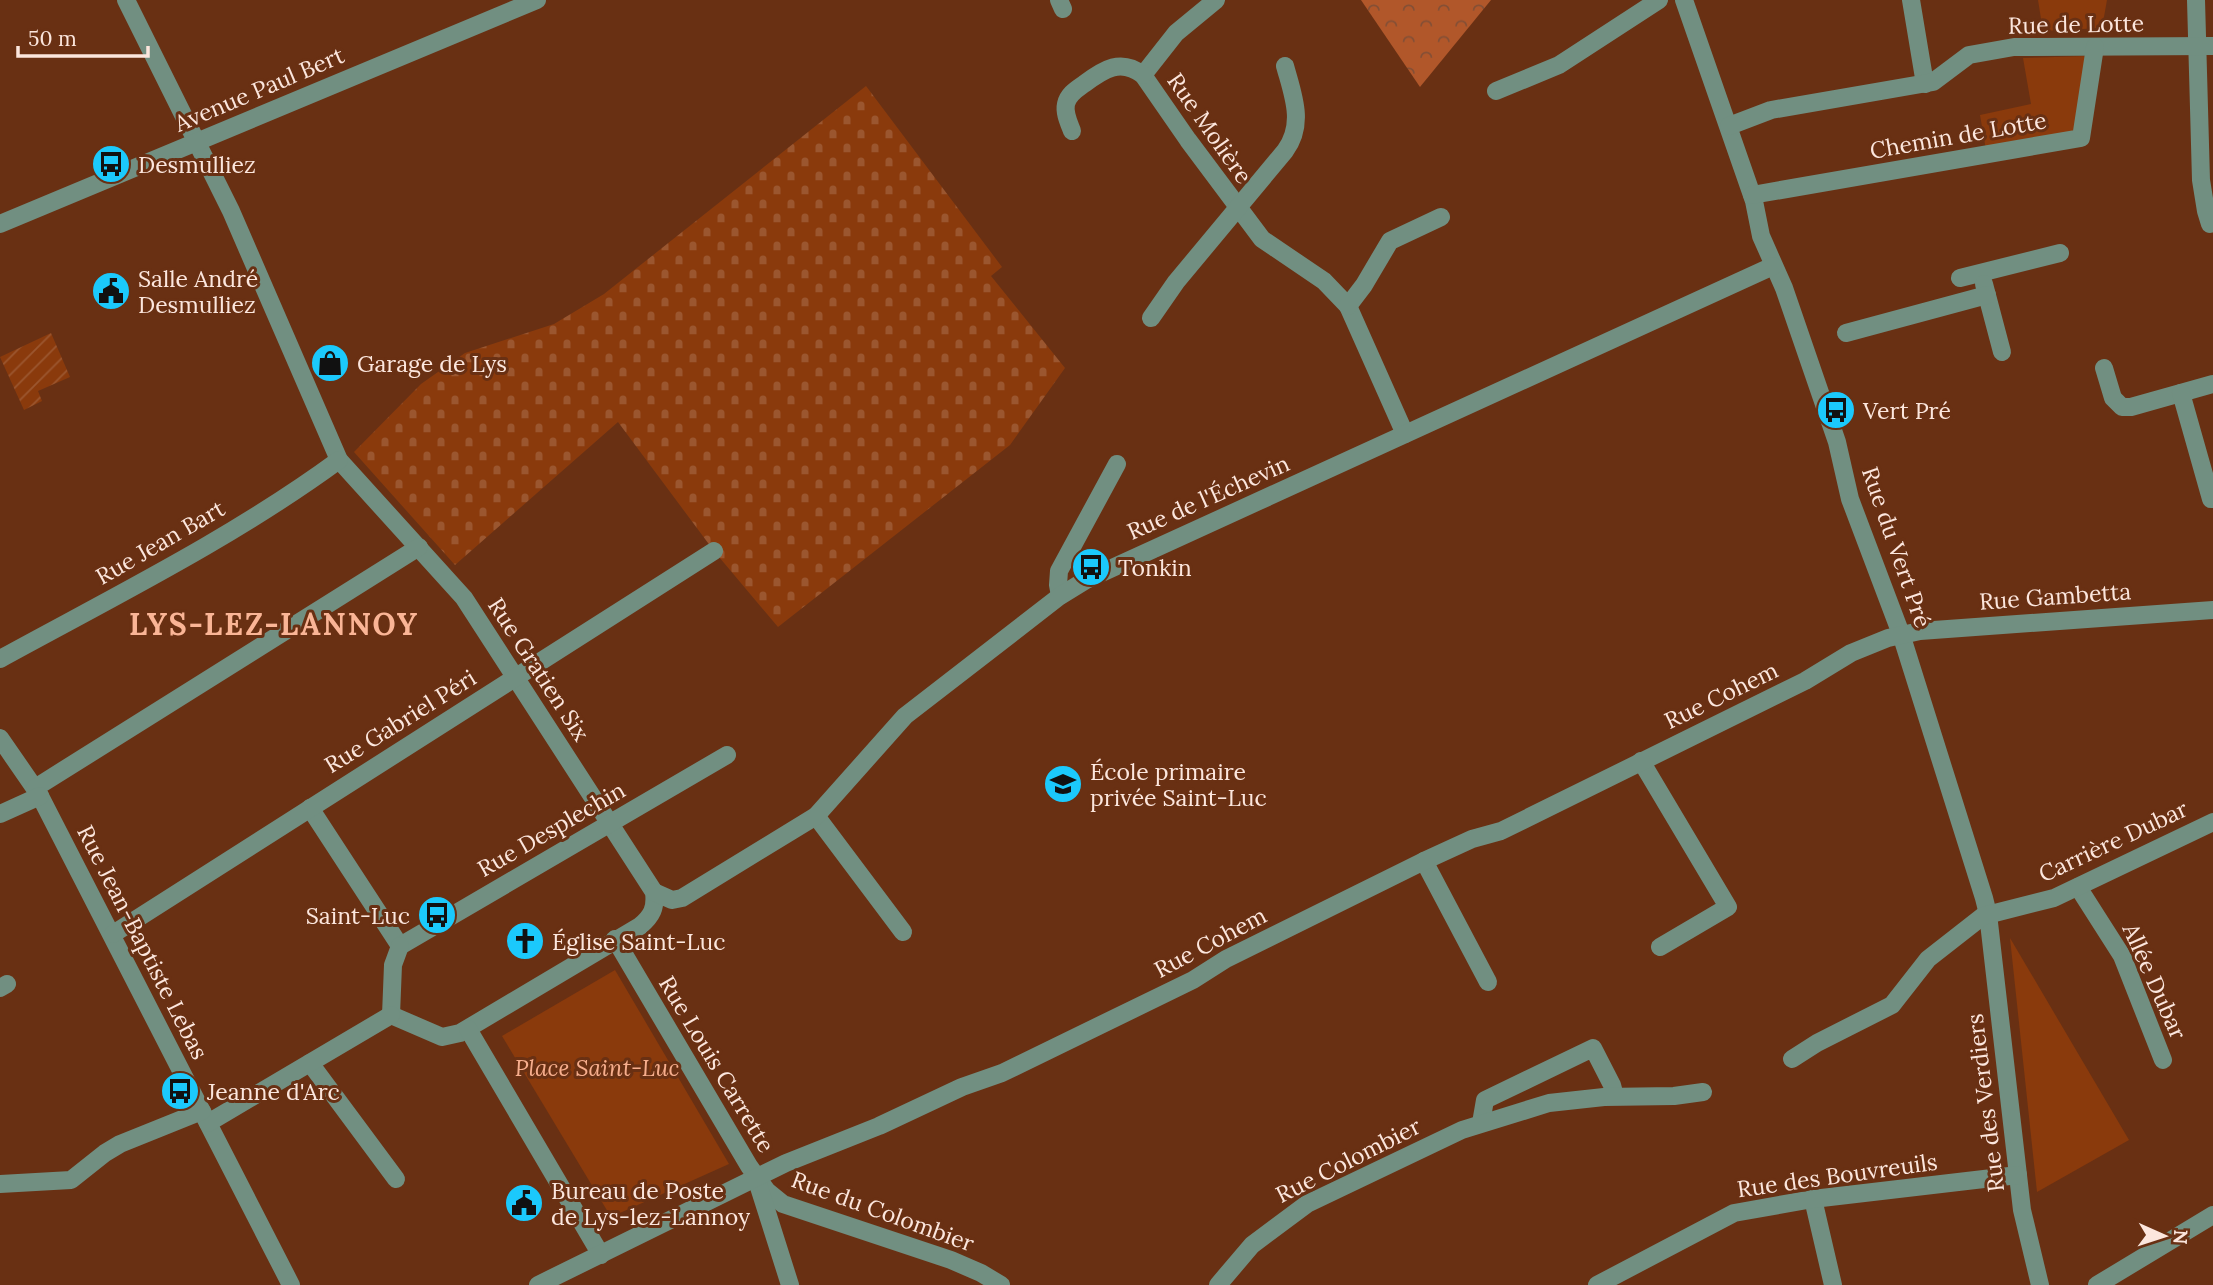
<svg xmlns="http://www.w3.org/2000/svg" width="2213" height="1285" font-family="Lora,serif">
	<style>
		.green { fill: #8a3a0c }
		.forest { fill: url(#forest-crowns) }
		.cemetery { fill: url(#cemetery-stones) }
		.garden { fill: url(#garden-furrows) }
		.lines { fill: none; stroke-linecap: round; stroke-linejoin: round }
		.minor { stroke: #718f81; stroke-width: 18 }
		.labels { text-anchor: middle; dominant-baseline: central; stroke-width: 6; stroke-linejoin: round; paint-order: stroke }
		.street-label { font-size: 23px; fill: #fce6dd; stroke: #693013 }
		.poi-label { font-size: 23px; fill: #fce6dd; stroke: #693013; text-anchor: start }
		.park-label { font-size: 23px; font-style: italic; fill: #f7ae8d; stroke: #693013 }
		.district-label { font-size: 30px; font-weight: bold; letter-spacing: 2px; fill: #fab596; stroke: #693013 }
	</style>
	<defs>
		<pattern id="forest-crowns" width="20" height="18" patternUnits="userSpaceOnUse" patternTransform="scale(1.75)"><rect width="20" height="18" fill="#b1572a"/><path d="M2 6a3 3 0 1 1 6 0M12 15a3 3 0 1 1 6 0" fill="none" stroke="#844f35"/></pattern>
		<pattern id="cemetery-stones" width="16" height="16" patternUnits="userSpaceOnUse" patternTransform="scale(1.75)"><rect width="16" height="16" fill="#8a3a0c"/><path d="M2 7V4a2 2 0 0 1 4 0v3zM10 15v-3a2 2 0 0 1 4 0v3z" fill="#9b562f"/></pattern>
		<pattern id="garden-furrows" width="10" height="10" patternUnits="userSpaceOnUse" patternTransform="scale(1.75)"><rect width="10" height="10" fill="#8a3a0c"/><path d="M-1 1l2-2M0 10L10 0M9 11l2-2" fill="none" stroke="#9b562f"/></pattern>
	</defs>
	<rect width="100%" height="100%" fill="#693013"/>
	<!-- green -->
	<g class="green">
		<path d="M2038,0H2107L2102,28L2043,31Z"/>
		<path d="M2087,56L2075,133L1986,150L1980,115L2031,104L2023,58Z"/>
		<path d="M2010,938L2129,1140L2037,1192Z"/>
		<path d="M615,970L729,1164L611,1217L502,1036Z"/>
	</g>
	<!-- forest -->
	<path class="forest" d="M1361,0H1491L1420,87Z"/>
	<!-- cemetery -->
	<path class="cemetery" d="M866,86L1002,267L991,276L1065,368L1010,445L778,627L714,551L618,422L455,565L354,452L421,384L465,353L554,324L604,294Z"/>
	<!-- garden -->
	<path class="garden" d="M51,333L70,377L38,391L42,401L24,410L0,357Z"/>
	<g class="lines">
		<!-- minor -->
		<g class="minor">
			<path d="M126,0L231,211L339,460L464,598L654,892C656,908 652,916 640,926L460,1033L442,1037L391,1015"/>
			<path d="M1059,0L1063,9"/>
			<path d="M1216,0L1176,33L1143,75L1188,140L1262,239L1324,281L1348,306L1405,434"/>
			<path d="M1684,0L1754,201L1761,236L1784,288L1837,442L1850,499L1901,634L1984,898L1988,914L2022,1210L2040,1285"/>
			<path d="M1911,0L1925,84"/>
			<path d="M2196,0L2201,180L2206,211L2210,224"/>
			<path d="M1496,91L1559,65L1659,0"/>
			<path d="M1729,126L1771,110L1933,82L1969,55L2014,47L2213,46"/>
			<path d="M1072,131C1069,123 1064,113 1066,104C1068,94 1077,89 1084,84C1104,69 1121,58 1143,75"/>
			<path d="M1752,195L2081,138L2095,47"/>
			<path d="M0,224L537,0"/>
			<path d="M1960,278L2060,253"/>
			<path d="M1984,284L2002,352"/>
			<path d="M1348,306L1364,285L1390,241L1441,217"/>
			<path d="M1151,318L1176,282L1285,151C1305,124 1293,95 1285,66"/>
			<path d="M1846,333L1987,295"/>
			<path d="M2104,368L2113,398L2122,407H2131L2213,384"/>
			<path d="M2181,393L2211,499H2213"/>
			<path d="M1060,596L1058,585L1059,571L1117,464"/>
			<path d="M0,659C115,596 234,537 339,460"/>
			<path d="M0,738L40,796L291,1285"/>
			<path d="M1641,761L1728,907L1660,947"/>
			<path d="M35,788L419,547"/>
			<path d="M310,808L400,946"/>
			<path d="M0,814L40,796"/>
			<path d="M816,816L903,932"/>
			<path d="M1424,861L1488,982"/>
			<path d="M2078,887L2122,956L2163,1060"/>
			<path d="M654,892L672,900L682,898L816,816L905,716L1060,596L1086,580L1773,266"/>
			<path d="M113,934L714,551"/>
			<path d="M615,939L749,1166L767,1191L783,1204L951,1260L981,1273L1001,1285"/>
			<path d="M400,946L727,755"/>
			<path d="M0,988L7,984"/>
			<path d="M391,1015L393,965L400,946"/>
			<path d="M468,1029L601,1255"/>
			<path d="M1792,1059L1817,1043L1892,1005L1928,959L1983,916L2054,898L2213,822"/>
			<path d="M310,1063L396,1179"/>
			<path d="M208,1123L391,1015"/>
			<path d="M1481,1123L1485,1100L1593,1048L1612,1085L1615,1096"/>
			<path d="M0,1184L71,1180L105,1153L120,1144L202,1111"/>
			<path d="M758,1184L790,1285"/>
			<path d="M1813,1199L1833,1285"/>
			<path d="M538,1285L786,1163L879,1126L962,1087L1002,1073L1193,980L1226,959L1424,861L1472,839L1501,831L1805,681L1851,653L1888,638L1920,631L2213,610"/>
			<path d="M1218,1285L1252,1245L1307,1204L1462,1130L1549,1103L1604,1097L1674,1096L1703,1092"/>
			<path d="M1597,1285L1734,1213L1813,1199L2018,1175"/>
			<path d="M2097,1285L2213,1215"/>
		</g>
	</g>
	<!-- icons -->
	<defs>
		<symbol id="bus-disc" viewBox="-11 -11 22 22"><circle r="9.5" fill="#1bc9fc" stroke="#693013"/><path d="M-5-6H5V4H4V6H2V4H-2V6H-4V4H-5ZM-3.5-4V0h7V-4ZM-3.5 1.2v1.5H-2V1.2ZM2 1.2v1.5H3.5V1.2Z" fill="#111"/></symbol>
		<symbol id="civic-disc" viewBox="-11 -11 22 22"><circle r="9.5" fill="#1bc9fc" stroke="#693013"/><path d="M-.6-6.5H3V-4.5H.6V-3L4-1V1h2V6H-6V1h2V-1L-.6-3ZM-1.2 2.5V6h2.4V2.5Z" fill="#111"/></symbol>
		<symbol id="shop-disc" viewBox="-11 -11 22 22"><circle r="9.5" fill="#1bc9fc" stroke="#693013"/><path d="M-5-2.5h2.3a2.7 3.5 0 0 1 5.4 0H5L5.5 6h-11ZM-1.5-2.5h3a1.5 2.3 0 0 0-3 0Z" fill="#111"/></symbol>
		<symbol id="school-disc" viewBox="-11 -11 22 22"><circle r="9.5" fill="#1bc9fc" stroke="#693013"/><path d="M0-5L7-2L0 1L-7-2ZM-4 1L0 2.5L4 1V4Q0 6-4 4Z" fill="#111"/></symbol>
		<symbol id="church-disc" viewBox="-11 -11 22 22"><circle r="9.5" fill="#1bc9fc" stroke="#693013"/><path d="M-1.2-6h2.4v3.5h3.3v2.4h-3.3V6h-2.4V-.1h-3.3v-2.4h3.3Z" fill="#111"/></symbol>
	</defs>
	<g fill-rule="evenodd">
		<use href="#bus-disc" x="89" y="142" width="44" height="44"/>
		<use href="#civic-disc" x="89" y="269" width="44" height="44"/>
		<use href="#shop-disc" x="308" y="341" width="44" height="44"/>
		<use href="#bus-disc" x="1814" y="388" width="44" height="44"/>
		<use href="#bus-disc" x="1069" y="545" width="44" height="44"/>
		<use href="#school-disc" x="1041" y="762" width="44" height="44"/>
		<use href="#bus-disc" x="415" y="893" width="44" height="44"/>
		<use href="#church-disc" x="503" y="919" width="44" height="44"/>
		<use href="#bus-disc" x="158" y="1069" width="44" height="44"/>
		<use href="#civic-disc" x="502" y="1181" width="44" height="44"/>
	</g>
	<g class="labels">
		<!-- street labels -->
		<g class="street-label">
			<text transform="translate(2076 24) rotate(-1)">Rue de Lotte</text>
			<text transform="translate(259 89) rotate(-23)">Avenue Paul Bert</text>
			<text transform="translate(1210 128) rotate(55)">Rue Molière</text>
			<text transform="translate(1958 135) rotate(-10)">Chemin de Lotte</text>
			<text transform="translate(1208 497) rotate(-24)">Rue de l'Échevin</text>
			<text transform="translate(160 542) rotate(-30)">Rue Jean Bart</text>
			<text transform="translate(1897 547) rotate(71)">Rue du Vert Pré</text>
			<text transform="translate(2055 596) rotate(-4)">Rue Gambetta</text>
			<text transform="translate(539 669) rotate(57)">Rue Gratien Six</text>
			<text transform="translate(1721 695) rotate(-26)">Rue Cohem</text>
			<text transform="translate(400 721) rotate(-32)">Rue Gabriel Péri</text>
			<text transform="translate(551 829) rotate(-30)">Rue Desplechin</text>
			<text transform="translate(2113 841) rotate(-25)">Carrière Dubar</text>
			<text transform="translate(143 942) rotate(63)">Rue Jean-Baptiste Lebas</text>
			<text transform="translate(1210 942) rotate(-28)">Rue Cohem</text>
			<text transform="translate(2155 981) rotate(66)">Allée Dubar</text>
			<text transform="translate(717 1064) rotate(59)">Rue Louis Carrette</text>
			<text transform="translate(1985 1103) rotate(-97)">Rue des Verdiers</text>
			<text transform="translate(1348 1160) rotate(-27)">Rue Colombier</text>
			<text transform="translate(1837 1175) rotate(-8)">Rue des Bouvreuils</text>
			<text transform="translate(883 1211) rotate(20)">Rue du Colombier</text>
		</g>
		<!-- poi labels -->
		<g class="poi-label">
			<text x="138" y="164">Desmulliez</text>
			<text x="138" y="278">Salle André<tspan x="138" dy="26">Desmulliez</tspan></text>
			<text x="357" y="363">Garage de Lys</text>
			<text x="1863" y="410">Vert Pré</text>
			<text x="1118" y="567">Tonkin</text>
			<text x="1090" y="771">École primaire<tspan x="1090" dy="26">privée Saint-Luc</tspan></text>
			<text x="410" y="915" text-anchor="end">Saint-Luc</text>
			<text x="552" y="941">Église Saint-Luc</text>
			<text x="207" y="1091">Jeanne d'Arc</text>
			<text x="551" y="1190">Bureau de Poste<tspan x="551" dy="26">de Lys-lez-Lannoy</tspan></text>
		</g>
		<!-- park labels -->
		<g class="park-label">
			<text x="597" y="1067">Place Saint-Luc</text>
		</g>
		<!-- district labels -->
		<g class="district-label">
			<text x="274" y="624">LYS-LEZ-LANNOY</text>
		</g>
	</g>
	<!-- north arrow -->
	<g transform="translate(2164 1236) rotate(93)" stroke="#693013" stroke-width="5" paint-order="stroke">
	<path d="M0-5L12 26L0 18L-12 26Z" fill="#fce6dd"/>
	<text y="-10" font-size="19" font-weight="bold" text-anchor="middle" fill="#fce6dd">N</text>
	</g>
	<!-- scale -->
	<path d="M18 46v10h130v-10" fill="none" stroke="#fce6dd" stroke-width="3.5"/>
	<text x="28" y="46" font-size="21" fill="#fce6dd" stroke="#693013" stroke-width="5" paint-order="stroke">50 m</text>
</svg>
